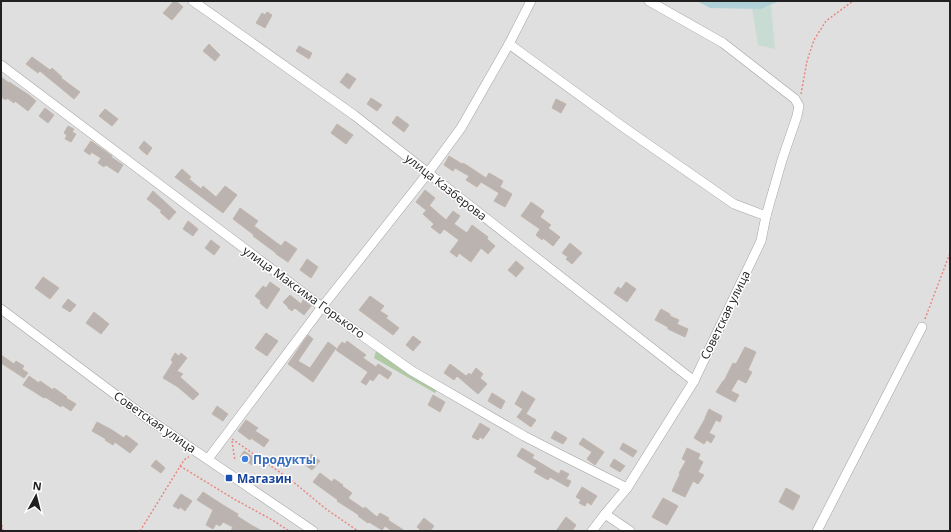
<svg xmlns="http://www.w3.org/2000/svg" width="951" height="532" font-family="'Open Sans',sans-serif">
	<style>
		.residential { fill: #dfdfdf }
		.forest { fill: #b0caa3 }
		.wetland { fill: #c9dcd3 }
		.water { fill: #b0d1d8 }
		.building { fill: #bab3af; stroke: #c1b5ad }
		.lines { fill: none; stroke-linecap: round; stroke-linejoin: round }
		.minor-casing { stroke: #a2a2a2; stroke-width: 10 }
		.path { stroke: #e98882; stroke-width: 1.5; stroke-dasharray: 2 2; stroke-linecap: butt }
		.minor { stroke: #fff; stroke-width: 9 }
		.shop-dot { fill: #3f7fe0; stroke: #fff; stroke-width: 1.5 }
		.transit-dot { fill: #1a4fb4; stroke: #fff; stroke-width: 1.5 }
		.labels { text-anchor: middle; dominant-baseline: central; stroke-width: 3; stroke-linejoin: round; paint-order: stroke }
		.street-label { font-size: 12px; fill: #212121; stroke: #fff }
		.shop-label { font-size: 12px; font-weight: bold; fill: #366cbe; stroke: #fff; text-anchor: start }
		.transit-label { font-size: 12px; font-weight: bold; fill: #164399; stroke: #fff; text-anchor: start }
	</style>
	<rect width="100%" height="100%" fill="#f1eee9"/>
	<!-- residential -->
	<rect class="residential" x="1" y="1" width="949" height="530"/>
	<!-- forest -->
	<path class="forest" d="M376,351L438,388L435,393L374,358Z"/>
	<!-- wetland -->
	<path class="wetland" d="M771,5L775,49L758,45L752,9H761Z"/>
	<!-- water -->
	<path class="water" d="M697,1H779L761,9L710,8Z"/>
	<!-- building -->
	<g class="building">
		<path d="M174,1H176L183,7L172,20L163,13Z"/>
		<path d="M267,12L272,15L265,28L256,23L262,13L265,15Z"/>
		<path d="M209,44L220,55L215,61L203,51Z"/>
		<path d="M299,46L312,53L309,59L296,51Z"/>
		<path d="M32,57L50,70L52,68L62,77L61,78L80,92L74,99L40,71L38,73L26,64Z"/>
		<path d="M347,73L356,79L349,89L340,82Z"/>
		<path d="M1,77L9,83V82L29,95L36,101L28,111L15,101L14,103L7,98L6,100L1,97Z"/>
		<path d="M371,98L382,105L377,111L367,104Z"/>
		<path d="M556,99L566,104L561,113L552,108Z"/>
		<path d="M45,108L54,115L48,123L39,116Z"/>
		<path d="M105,109L118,119L112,126L99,116Z"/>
		<path d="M397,116L409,125L404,132L392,123Z"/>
		<path d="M337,124L353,135L346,144L331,133Z"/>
		<path d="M68,126L74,129L72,132L76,134L71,142L65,139L67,135L64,133Z"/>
		<path d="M91,141L112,156L111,157L123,165L118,173L106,165L104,167L98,163L101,158L91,152L90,155L84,151Z"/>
		<path d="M144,141L152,148L147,155L139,148Z"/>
		<path d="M449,156L462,164L463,163L468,166L486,178L489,173L503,181L500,187L512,194L505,207L494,201L499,193L481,182L477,187L466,180L469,176L455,168L453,171L444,165Z"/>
		<path d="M182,169L191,177L189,179L201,189L203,186L216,197L225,186L237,195L223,213L175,177Z"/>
		<path d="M425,190L435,198L426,210L416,202Z"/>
		<path d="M153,191L176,212L169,220L160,212L162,211L147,199Z"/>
		<path d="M531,202L544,211L540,217L551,225L548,228L560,237L553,246L543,238L542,240L536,235L540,229L521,216Z"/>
		<path d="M430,206L446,220L453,211L460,216L454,224L467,233L472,225L488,237L487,239L495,246L488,254L481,248L471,262L459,253L457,257L450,252L459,240L444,229L440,234L431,227L434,224L423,214Z"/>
		<path d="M240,208L258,221L254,226L281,246L285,241L297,249L288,262L276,254V253L253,236L254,235L233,219Z"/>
		<path d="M188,221L198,229L193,236L183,229Z"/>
		<path d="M211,240L220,247L214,255L205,248Z"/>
		<path d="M570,243L582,253L572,264L566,259L568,257L562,253Z"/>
		<path d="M307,259L318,267L311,278L300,270Z"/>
		<path d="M516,261L524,268L516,277L508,270Z"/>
		<path d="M43,277L59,288L50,299L35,288Z"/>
		<path d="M270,282L280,289L267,309L260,303L261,301L255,296L263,286L266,288Z"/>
		<path d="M626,282L636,289L627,302L614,293L618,287L621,289Z"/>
		<path d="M290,295L301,304L303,300L311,306L304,315L295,308L292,311L288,308V307L283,302Z"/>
		<path d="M370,296L384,306L380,311L388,316L386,318L399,328L393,335L359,310Z"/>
		<path d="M68,299L76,305L70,312L62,307Z"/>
		<path d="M661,309L670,314V316L679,320L677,324L688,329L685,337L668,329V327L655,320Z"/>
		<path d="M94,312L109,324L101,334L86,323Z"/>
		<path d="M266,333L278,341L267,356L255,348Z"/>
		<path d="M308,335L313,339L298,361L310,368L328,342L336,348L313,382L288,364Z"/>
		<path d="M413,336L421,342L413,351L406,345Z"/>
		<path d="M347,341L366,355L363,358L376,367L378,364L392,373L388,379L379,373L373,381L370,379L366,385L361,382L368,372L336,350L342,342L345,344Z"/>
		<path d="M745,347L756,352L748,370L752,372L746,383L738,379L731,391L739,395L735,402L716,392L723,381H724L733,363L736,364Z"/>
		<path d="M175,353L179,356L181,353L187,358L177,371L183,374L180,377L199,394L193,400L178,387L163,378L173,362L171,360Z"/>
		<path d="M1,355L14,364L16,361L24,366L22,369L28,373L24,378L1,363Z"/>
		<path d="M450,364L466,376L469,373L471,375L476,368L483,374L480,378L487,384L478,394L457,376L454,380L444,373Z"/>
		<path d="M29,376L39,383L40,381L53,390L54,388L67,397L66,398L76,404L71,411L62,405L61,407L45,397L44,398L33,391L23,385Z"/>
		<path d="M522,391L535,399L526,414L536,420L531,427L517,417L523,409L515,404Z"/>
		<path d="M492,393L505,401L501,409L488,401Z"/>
		<path d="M433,395L445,402L440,412L428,405Z"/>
		<path d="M217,406L228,414L223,421L212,414Z"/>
		<path d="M709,409L722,416L720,422L716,420L709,433L715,436L711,443L707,440L704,444L694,438L705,419V418Z"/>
		<path d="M246,420L258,428L255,431L269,440L264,447L251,438L250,440L238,431Z"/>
		<path d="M97,422L112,430L124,438L126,435L138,444L130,453L115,442L113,445L105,440L106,439L92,431Z"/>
		<path d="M480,423L490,429L483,439L480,437L478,440L472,437Z"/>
		<path d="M555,431L567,438L563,444L551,438Z"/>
		<path d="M583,438L604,452L595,465L587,459L592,452L579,444Z"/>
		<path d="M623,443L637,451L633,457L620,449Z"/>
		<path d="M522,448L534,455L532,458L559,474L561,470L569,474L566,479L571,481L568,487L550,477L548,480L534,472L537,468L517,456Z"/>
		<path d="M687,448L700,454L698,459L703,462L698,472L704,475L698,484L693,481L685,497L672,491L680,474L679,473L686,461L682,459Z"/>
		<path d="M244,451L256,459L252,465L240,457Z"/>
		<path d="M311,454L320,461L312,470L304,464Z"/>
		<path d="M614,459L625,466L620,472L610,466Z"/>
		<path d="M156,460L165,468L161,473L151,466Z"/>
		<path d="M320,473L332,482L334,479L343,485L342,486L352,493L348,498L364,509L365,507L377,517L380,513L389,518L388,520L405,531H392L385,526L382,530L369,522L368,523L358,516L359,515L337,501L338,500L313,482Z"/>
		<path d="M582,487L597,496L591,505L587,502L585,506L579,503L581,500L576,497Z"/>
		<path d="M786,488L800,496L793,510L779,502Z"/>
		<path d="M203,492L223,505L238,514L237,516L251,525L262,531H231L233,527L223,522L220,526L216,524L213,529L206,525L213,510L197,500Z"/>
		<path d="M181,494L192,501L185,511L180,507L179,509L173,506Z"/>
		<path d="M663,498L678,506L667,525L652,517Z"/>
		<path d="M566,517L576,525L572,531H556Z"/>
		<path d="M424,518L434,526L430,531H421L417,527Z"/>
	</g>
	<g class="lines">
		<defs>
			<g id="minor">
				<path d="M193,1L354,115L694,381"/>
				<path d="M509,44L626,129L734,204L766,216"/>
				<path d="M1,65L322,307L412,371L524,436L563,456L627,488"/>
				<path d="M1,309L144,416L313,531"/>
				<path d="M208,459L322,307L428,173L461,128L509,44L531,1"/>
				<path d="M605,514L630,531"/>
				<path d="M592,531L605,514L627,488L694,381L761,241L766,216L782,160L797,116L799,106L795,99L723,43L649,1"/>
				<path d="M817,531L922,327"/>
			</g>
		</defs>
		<!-- minor casing -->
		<use href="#minor" class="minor-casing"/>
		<!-- path -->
		<g class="path">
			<path d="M801,94L807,61L814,40L826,21L853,1"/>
			<path d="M925,319L950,253"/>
			<path d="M232,439L291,480L326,509L358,531"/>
			<path d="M232,441L235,461"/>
			<path d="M180,466L234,499L274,521L289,531"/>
			<path d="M1,521L3,531"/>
			<path d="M140,531L184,460L189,457"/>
		</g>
		<!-- minor -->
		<use href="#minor" class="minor"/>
	</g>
	<!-- markers -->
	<circle class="shop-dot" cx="245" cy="459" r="4"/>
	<rect class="transit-dot" x="225" y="474" width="8" height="8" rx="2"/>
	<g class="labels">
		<!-- street labels -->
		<g class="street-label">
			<text transform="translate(446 187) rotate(38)">улица Казберова</text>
			<text transform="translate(304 292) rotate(36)">улица Максима Горького</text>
			<text transform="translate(725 315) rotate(-64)">Советская улица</text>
			<text transform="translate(155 422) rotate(35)">Советская улица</text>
		</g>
		<!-- shop labels -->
		<g class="shop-label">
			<text x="253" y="459">Продукты</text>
		</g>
		<!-- transit labels -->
		<g class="transit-label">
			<text x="237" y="478">Магазин</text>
		</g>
	</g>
	<!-- border -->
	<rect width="951" height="532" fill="none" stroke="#212121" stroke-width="4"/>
	<!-- north arrow -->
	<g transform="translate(36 496) rotate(7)" stroke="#ffffff" stroke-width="3" paint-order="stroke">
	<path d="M0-3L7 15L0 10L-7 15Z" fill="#212121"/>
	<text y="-6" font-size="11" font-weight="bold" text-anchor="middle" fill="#212121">N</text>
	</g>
</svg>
